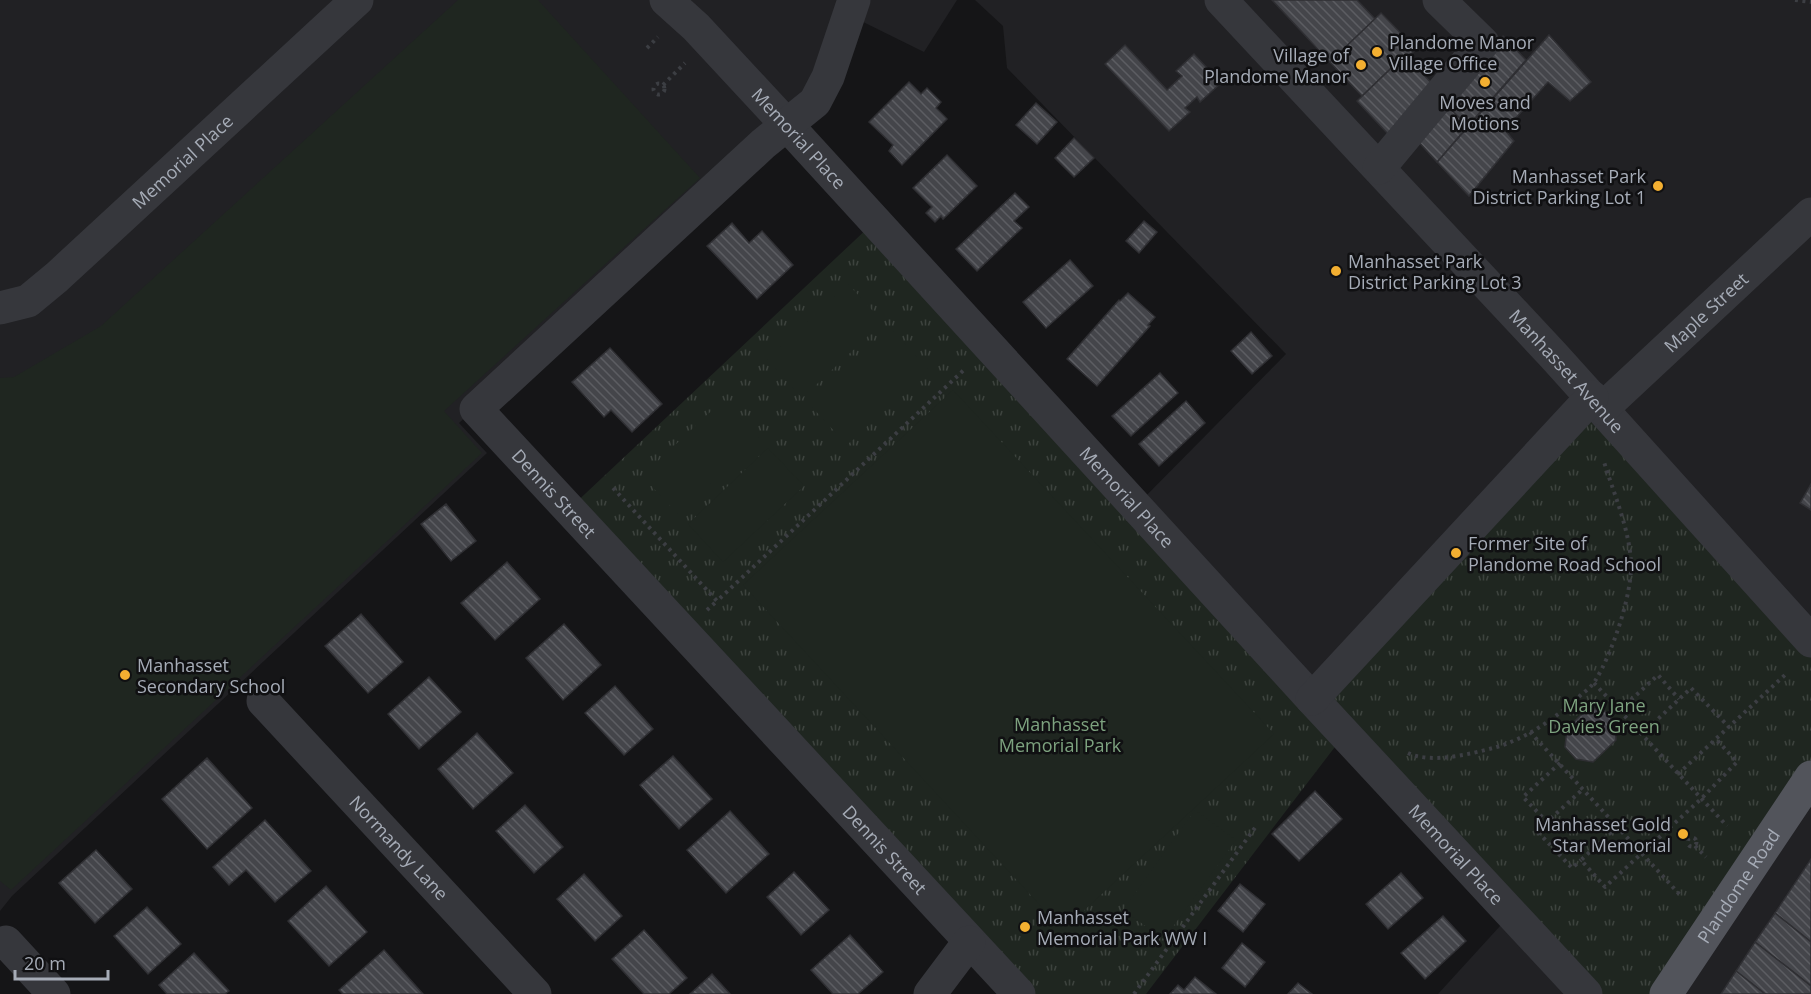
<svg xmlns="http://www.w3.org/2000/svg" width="1811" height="994" font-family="'Open Sans',sans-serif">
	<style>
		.built { fill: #212124 }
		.grass { fill: url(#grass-tufts) }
		.pitch { fill: #1f2620 }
		.building { fill: url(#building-back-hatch); stroke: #2f2f33; stroke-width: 1.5 }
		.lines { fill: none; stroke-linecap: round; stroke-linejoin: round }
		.path { stroke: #3c3e43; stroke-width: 4; stroke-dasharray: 3 4.5; stroke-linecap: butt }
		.minor { stroke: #36373c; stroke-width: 33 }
		.major { stroke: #52545b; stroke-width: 33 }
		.poi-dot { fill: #f3af31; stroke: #101012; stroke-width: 2 }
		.labels { text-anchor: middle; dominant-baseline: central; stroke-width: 5; stroke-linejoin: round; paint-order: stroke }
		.poi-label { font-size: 18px; fill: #a6acb7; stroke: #101012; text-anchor: start }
		.street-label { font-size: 18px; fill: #a6acb7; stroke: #101012 }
		.park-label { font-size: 18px; fill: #7da27f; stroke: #101012 }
	</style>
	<defs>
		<pattern id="grass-tufts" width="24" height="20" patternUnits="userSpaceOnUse" patternTransform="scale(1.5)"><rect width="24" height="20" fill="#1f2620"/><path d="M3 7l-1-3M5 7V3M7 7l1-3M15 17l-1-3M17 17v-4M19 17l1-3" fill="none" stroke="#3d433e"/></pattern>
		<pattern id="building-back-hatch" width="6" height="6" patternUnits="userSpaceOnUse" patternTransform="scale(1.5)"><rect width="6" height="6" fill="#44454a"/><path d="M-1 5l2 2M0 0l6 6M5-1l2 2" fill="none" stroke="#5c5d62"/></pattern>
	</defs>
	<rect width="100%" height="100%" fill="#151517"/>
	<!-- built -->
	<g class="built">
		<path d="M0,0H957L924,52L851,16L827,80L706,195L459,423L487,453L12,896L0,911Z"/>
		<path d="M975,0H1811V641L1312,699L1133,509L1286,354L1007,68L1003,26Z"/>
		<path d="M1811,777V994H1666Z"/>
		<path d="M1511,914L1585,994H1438Z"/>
	</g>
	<!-- grass -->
	<path class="grass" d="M870,226L1312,699L1592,397L1811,641V777L1666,994H1585L1344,735L1146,994H1019L569,509Z"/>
	<!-- pitch -->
	<g class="pitch">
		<path d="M458,0H538L700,178L444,411L482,453L11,890L0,881V378L14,377L101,326Z"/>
		<path d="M848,284L883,322L802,398L767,359Z"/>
		<path d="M893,331L928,369L847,445L812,407Z"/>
		<path d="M953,390L1274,734L1063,930L743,585Z"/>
		<path d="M723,400L759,438L678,514L642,476Z"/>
		<path d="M768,448L804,486L723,562L688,524Z"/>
		<path d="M1195,810L1236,840L1164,939L1123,910Z"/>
	</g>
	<!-- building -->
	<g class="building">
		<path d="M1272,0H1357L1375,19L1330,62Z"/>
		<path d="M1381,13L1416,49L1407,58L1405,55L1362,96L1330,62Z"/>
		<path d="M1549,35L1591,82L1570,101L1548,82L1505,130L1514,141L1469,196L1437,162Z"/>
		<path d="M1503,36L1526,60L1468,126L1445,104Z"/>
		<path d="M1125,45L1167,90L1182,76L1176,71L1194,54L1221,83L1200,102L1197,97L1185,108L1190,112L1169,131L1105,64Z"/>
		<path d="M1405,55L1437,89L1389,135L1357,101Z"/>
		<path d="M909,82L921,94L927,88L941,102L936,108L947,119L902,165L889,151L893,145L869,122Z"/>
		<path d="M1036,103L1057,122L1037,144L1016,125Z"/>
		<path d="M1445,104L1468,126L1437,162L1415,138Z"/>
		<path d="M1074,138L1094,158L1074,177L1055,158Z"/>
		<path d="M947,155L977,186L943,219L941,216L935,222L926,213L932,207L913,188Z"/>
		<path d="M1015,193L1029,207L1014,221L1022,228L977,271L956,249Z"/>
		<path d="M1144,221L1157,232L1139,253L1126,241Z"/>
		<path d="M732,223L749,243L762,231L793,265L757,299L707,246Z"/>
		<path d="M1070,260L1093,286L1046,328L1023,302Z"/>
		<path d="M1128,293L1155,317L1148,325L1150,326L1097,386L1067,359L1119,300L1120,301Z"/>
		<path d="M1251,332L1272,356L1252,374L1231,351Z"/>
		<path d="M610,348L662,404L632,432L611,410L604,417L572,382Z"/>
		<path d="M1160,373L1178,393L1131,436L1112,416Z"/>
		<path d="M1186,401L1205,423L1159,466L1139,444Z"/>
		<path d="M1811,484V510L1800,503Z"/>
		<path d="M446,504L476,541L451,561L421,524Z"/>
		<path d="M507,562L540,599L495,640L461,603Z"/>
		<path d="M361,614L403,662L368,693L325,646Z"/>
		<path d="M564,624L601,665L563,700L526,658Z"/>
		<path d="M429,677L461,712L419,749L388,714Z"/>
		<path d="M615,686L653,729L624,755L585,713Z"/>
		<path d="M1587,709H1603L1615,723L1616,740L1593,762L1576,759L1565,747L1567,729Z"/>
		<path d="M477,733L513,773L473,809L438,769Z"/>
		<path d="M673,756L712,799L679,829L640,785Z"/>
		<path d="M207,758L252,808L207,849L162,799Z"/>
		<path d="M1315,791L1342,819L1299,861L1272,834Z"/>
		<path d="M525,805L563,847L534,873L496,831Z"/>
		<path d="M730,811L769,854L726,893L687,850Z"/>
		<path d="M265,820L311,871L275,902L246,870L229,885L213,867Z"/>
		<path d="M96,850L132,889L95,923L59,883Z"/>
		<path d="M1811,859V942L1775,913Z"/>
		<path d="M794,872L829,910L801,935L767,897Z"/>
		<path d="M1401,873L1423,898L1388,929L1366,904Z"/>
		<path d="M584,874L622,916L595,941L557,899Z"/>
		<path d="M1240,884L1265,904L1243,932L1218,911Z"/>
		<path d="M326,886L367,932L329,966L288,921Z"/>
		<path d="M147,907L181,944L148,974L114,936Z"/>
		<path d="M1775,913L1811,942V986L1755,942Z"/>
		<path d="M1443,916L1466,941L1425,979L1401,953Z"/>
		<path d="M644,930L687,978L669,994H644L612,959Z"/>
		<path d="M850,935L883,972L858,994H833L811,970Z"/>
		<path d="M1755,942L1811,986V994H1765L1736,971Z"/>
		<path d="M1242,943L1265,962L1245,987L1222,968Z"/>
		<path d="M384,950L423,994H343L339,990Z"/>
		<path d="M194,953L229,991L225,994H167L159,985Z"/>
		<path d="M1736,971L1765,994H1721Z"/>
		<path d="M712,974L730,994H690Z"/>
		<path d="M1195,977L1216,994H1170L1178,985L1184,990Z"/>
		<path d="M1298,983L1312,994H1288Z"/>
	</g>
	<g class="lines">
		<!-- path -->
		<g class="path">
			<path d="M1795,0L1811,2"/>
			<path d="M647,48L658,37"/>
			<circle cx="659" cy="89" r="5.5"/>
			<path d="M663,85L685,63"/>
			<path d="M613,488L717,601L966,368"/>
			<path d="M707,610L717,601"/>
			<path d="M1594,683L1727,826"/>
			<path d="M1620,710L1658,675L1679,699"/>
			<path d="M1530,732L1681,896"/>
			<path d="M1642,734L1691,688L1729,727"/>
			<path d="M1408,753C1431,764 1470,754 1493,748C1527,739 1557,717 1582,694C1587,690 1592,686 1595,681C1612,654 1632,595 1631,564C1630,531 1614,494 1604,462"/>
			<path d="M1560,763L1523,797L1547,822L1583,789"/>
			<path d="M1678,774L1786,674"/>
			<path d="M1547,822L1537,831L1572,868L1581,860"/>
			<path d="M1617,827L1581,860L1605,887L1701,799L1737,762L1716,739"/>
			<circle cx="1692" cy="842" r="4.5"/>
			<path d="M1695,846L1706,857"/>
			<path d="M1134,994L1257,825"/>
		</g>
		<!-- minor -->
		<g class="minor">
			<path id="s1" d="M666,0L696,27L787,125L1312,699L1586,994"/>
			<path id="s2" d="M854,0L828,77L815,102L763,144L476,409L1019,994"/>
			<path id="s3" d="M1221,0L1553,355L1811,641"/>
			<path d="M1379,168L1483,43L1439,0"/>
			<path id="s4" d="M0,308L28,301L57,277L357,0"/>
			<path id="s5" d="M1602,409L1811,214"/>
			<path d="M1312,699L1592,397"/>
			<path id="s6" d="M263,701L535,994"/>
			<path d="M6,942L54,994"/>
			<path d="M930,994L969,942"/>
		</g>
		<!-- major -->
		<path class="major" id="s7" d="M1666,994L1811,777"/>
	</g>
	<!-- markers -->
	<g class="poi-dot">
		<circle cx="1377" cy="52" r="6"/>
		<circle cx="1361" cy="65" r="6"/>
		<circle cx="1485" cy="82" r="6"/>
		<circle cx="1658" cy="186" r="6"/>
		<circle cx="1336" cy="271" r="6"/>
		<circle cx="1456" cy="553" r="6"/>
		<circle cx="125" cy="675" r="6"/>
		<circle cx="1683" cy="834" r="6"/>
		<circle cx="1025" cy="927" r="6"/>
	</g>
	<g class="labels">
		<!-- poi labels -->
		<g class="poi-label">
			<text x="1389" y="42">Plandome Manor<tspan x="1389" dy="21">Village Office</tspan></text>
			<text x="1349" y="55" text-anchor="end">Village of<tspan x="1349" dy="21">Plandome Manor</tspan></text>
			<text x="1485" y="102" text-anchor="middle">Moves and<tspan x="1485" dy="21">Motions</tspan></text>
			<text x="1646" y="176" text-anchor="end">Manhasset Park<tspan x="1646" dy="21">District Parking Lot 1</tspan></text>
			<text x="1348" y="261">Manhasset Park<tspan x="1348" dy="21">District Parking Lot 3</tspan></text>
			<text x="1468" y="543">Former Site of<tspan x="1468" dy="21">Plandome Road School</tspan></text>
			<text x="137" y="665">Manhasset<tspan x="137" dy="21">Secondary School</tspan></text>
			<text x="1671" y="824" text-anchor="end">Manhasset Gold<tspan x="1671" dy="21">Star Memorial</tspan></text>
			<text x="1037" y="917">Manhasset<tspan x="1037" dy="21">Memorial Park WW I</tspan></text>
		</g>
		<!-- street labels -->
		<g class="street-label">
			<text stroke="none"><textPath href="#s1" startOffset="192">Memorial Place</textPath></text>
			<text stroke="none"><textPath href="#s4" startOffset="237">Memorial Place</textPath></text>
			<text stroke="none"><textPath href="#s5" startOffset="142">Maple Street</textPath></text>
			<text stroke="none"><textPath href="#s3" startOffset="507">Manhasset Avenue</textPath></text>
			<text stroke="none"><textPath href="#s2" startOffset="682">Dennis Street</textPath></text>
			<text stroke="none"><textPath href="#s1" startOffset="678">Memorial Place</textPath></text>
			<text stroke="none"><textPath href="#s6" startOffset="200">Normandy Lane</textPath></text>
			<text stroke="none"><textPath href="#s2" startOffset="1168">Dennis Street</textPath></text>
			<text stroke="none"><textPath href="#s1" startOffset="1164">Memorial Place</textPath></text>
			<text stroke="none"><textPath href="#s7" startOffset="130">Plandome Road</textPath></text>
		</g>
		<!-- park labels -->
		<g class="park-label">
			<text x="1604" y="705">Mary Jane<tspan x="1604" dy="21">Davies Green</tspan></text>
			<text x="1060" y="724">Manhasset<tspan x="1060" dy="21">Memorial Park</tspan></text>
		</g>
	</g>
	<!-- scale -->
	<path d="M15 970v9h93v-9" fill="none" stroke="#a6acb7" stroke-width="3"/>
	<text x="24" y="970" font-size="18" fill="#a6acb7" stroke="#101012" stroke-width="4.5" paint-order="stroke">20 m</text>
</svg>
